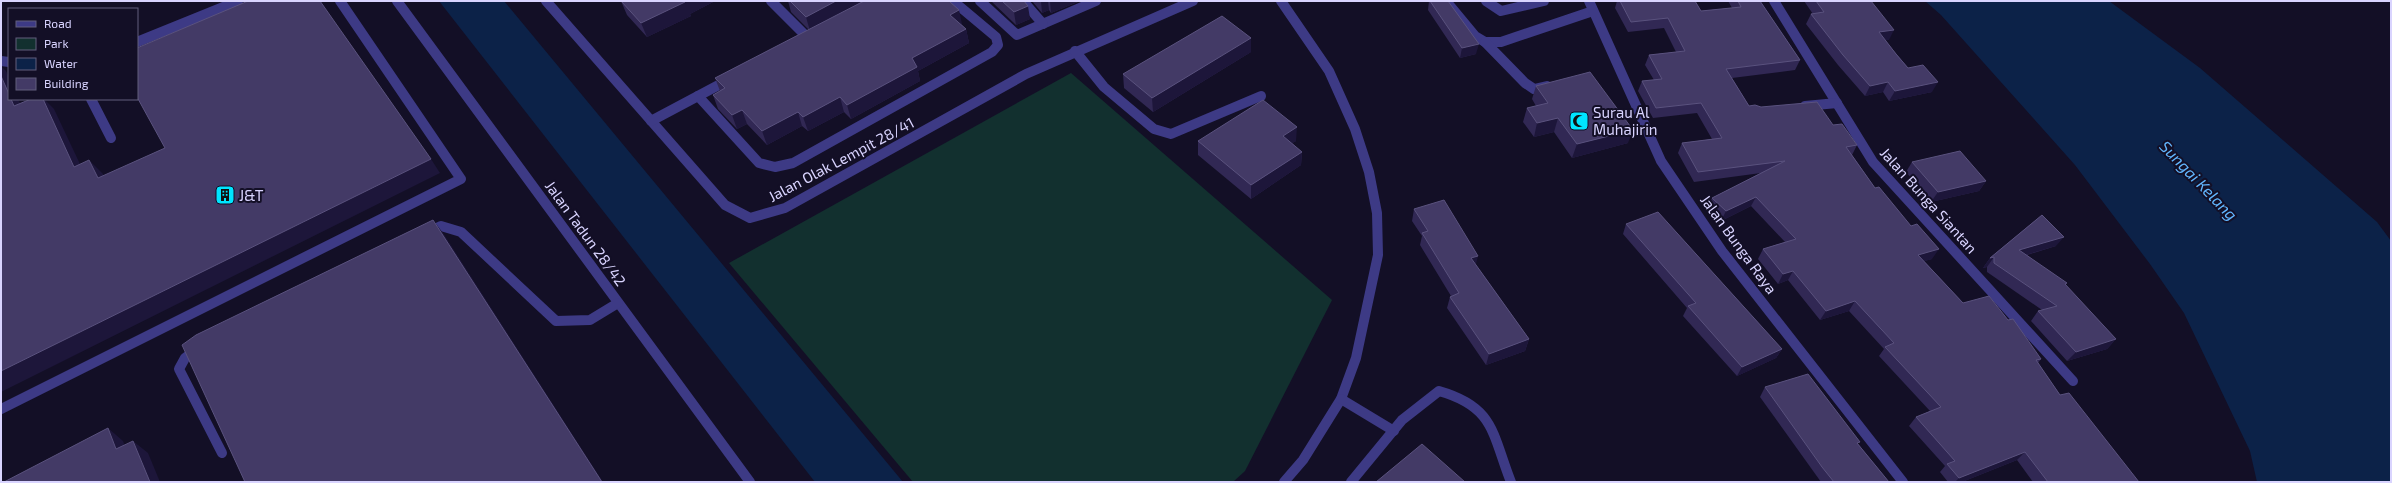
<svg xmlns="http://www.w3.org/2000/svg" width="2392" height="483" font-family="'Exo 2',sans-serif">
	<style>
		.green { fill: #12302f }
		.water { fill: #0c2248 }
		.lines { fill: none; stroke-linecap: round; stroke-linejoin: round }
		.minor { stroke: #3d3a85; stroke-width: 10 }
		.wall { fill: #312854 }
		.shaded-wall { fill: #1d163a }
		.building { fill: #433a66; stroke: #5a527e }
		.labels { text-anchor: middle; dominant-baseline: central; stroke-width: 4; stroke-linejoin: round; paint-order: stroke }
		.poi-label { font-size: 15px; fill: #d9d4ff; stroke: #130f26; text-anchor: start }
		.street-label { font-size: 15px; fill: #d9d4ff; stroke: #130f26 }
		.water-label { font-size: 16px; font-style: italic; fill: #62b6ff; stroke: #130f26 }
	</style>
	<rect width="100%" height="100%" fill="#130f26"/>
	<!-- green -->
	<path class="green" d="M1071,73L1332,300L1245,471L1233,482H913L729,263Z"/>
	<!-- water -->
	<g class="water">
		<path d="M439,1H504L903,482H815Z"/>
		<path d="M1925,1H2109L2200,68L2377,222L2391,241V482H2257L2250,451L2184,313L2150,264L2075,165L1941,15Z"/>
	</g>
	<g class="lines">
		<!-- minor -->
		<g class="minor">
			<path d="M397,1L750,482"/>
			<path d="M546,1L725,205L750,218L785,208L1026,74L1193,1"/>
			<path d="M771,1L809,39"/>
			<path d="M980,1L1017,35L1096,1"/>
			<path d="M1023,1L1043,24"/>
			<path d="M1281,1L1329,71L1355,129L1369,172L1377,213L1378,255L1356,358L1341,399L1303,460L1284,482"/>
			<path d="M1446,1L1475,36L1485,42H1501L1593,11"/>
			<path d="M1486,1L1501,11L1544,1"/>
			<path d="M1589,1L1661,161L1722,251L1903,482"/>
			<path d="M1774,1L1873,162L2073,381"/>
			<path d="M137,42L238,1"/>
			<path d="M1485,42L1525,83L1534,89L1547,86"/>
			<path d="M1075,51L1104,87L1154,129L1171,134L1261,96"/>
			<path d="M1,61L9,62"/>
			<path d="M698,96L759,163L775,167L793,163L992,52L998,45L996,37L953,1"/>
			<path d="M91,99L111,138"/>
			<path d="M1805,106L1837,103"/>
			<path d="M651,121L730,79"/>
			<path d="M427,233L441,226L461,232L556,321L590,320L618,303"/>
			<path d="M198,348L185,358L179,369L222,453"/>
			<path d="M1341,399L1394,431"/>
			<path d="M1,409L461,179L340,1"/>
			<path d="M1351,482L1402,420L1439,391C1495,407 1492,434 1511,482"/>
		</g>
	</g>
	<!-- wall -->
	<g class="wall">
		<path d="M621,1H715L690,14L691,16L647,37L627,15Z"/>
		<path d="M788,1H949L961,24L966,29L969,43L918,71L920,81L851,119L844,112L808,131L802,126L767,145L747,124L737,129L718,109L713,95L720,91L715,78L809,30L791,12Z"/>
		<path d="M991,1H1024L1030,19L1016,25Z"/>
		<path d="M1032,1H1080L1051,13L1049,10L1042,13Z"/>
		<path d="M1429,1H1448L1476,54L1460,58L1428,10Z"/>
		<path d="M1617,1H1695L1701,11L1732,8L1728,1H1760L1800,60L1795,70L1732,78L1749,106L1761,107L1833,125L1857,145L1852,155L1875,188L1932,259L1924,261L1963,303L2041,359L2038,363L2060,395L2139,482H2033L2017,460L1962,482H1948L1940,472L1945,466L1909,426L1916,417L1930,411L1879,356L1884,349L1849,311L1820,320L1788,280L1778,284L1758,259L1763,249L1785,242L1751,206L1721,221L1707,208L1712,198L1761,173L1694,182L1678,153L1682,143L1712,139L1697,113L1653,118L1638,91L1642,81L1654,80L1645,65L1649,55L1676,52L1664,28L1628,32L1615,8Z"/>
		<path d="M1804,1H1871L1889,40H1885L1908,68L1932,92L1889,101L1883,92L1865,96L1838,65L1806,24L1811,14H1813Z"/>
		<path d="M1251,52L1153,112L1124,88L1123,74Z"/>
		<path d="M1536,86L1628,143L1572,158L1554,132L1534,137L1523,122L1527,108L1536,106L1532,99Z"/>
		<path d="M1198,141H1296L1292,143L1302,152L1301,165L1251,199L1198,155Z"/>
		<path d="M1912,162L1986,181L1979,191L1931,202L1906,172Z"/>
		<path d="M1414,209L1476,265L1529,339L1525,351L1486,365L1447,308L1450,297L1451,296L1420,245L1422,236L1412,221Z"/>
		<path d="M2042,215L2056,246L2027,255L2065,285L2116,339L2107,349L2067,361L2031,321L2038,311L2042,310L1987,272V267L1983,268L1990,258Z"/>
		<path d="M1626,224L1782,349L1776,358L1737,376L1683,316L1687,308L1623,234Z"/>
		<path d="M1765,387L1858,444L1889,482H1821L1760,397Z"/>
	</g>
	<!-- shaded-wall -->
	<g class="shaded-wall">
		<path d="M684,1H715L690,14L691,16L647,37L641,23Z"/>
		<path d="M836,1H867L810,31L806,17Z"/>
		<path d="M1041,1H1048L1049,10L1042,13Z"/>
		<path d="M1050,1H1080L1051,13Z"/>
		<path d="M1028,6L1030,19L1016,25L1014,12Z"/>
		<path d="M959,10L962,24L953,29L950,15Z"/>
		<path d="M966,29L969,43L918,71L920,81L851,119L847,105L912,58Z"/>
		<path d="M1894,30L1889,40L1873,42L1879,32Z"/>
		<path d="M1251,38V52L1153,112L1152,98Z"/>
		<path d="M1479,44L1476,54L1460,58L1462,48Z"/>
		<path d="M1,66L6,71L9,78V94L1,76Z"/>
		<path d="M1888,82L1883,92L1865,96L1870,86Z"/>
		<path d="M1938,82L1932,92L1889,101L1895,91Z"/>
		<path d="M840,97L844,112L808,131L803,117Z"/>
		<path d="M11,99H18L28,120L14,106Z"/>
		<path d="M43,99H44L54,109L88,181L74,167Z"/>
		<path d="M742,110L747,124L737,129L732,115Z"/>
		<path d="M798,112L802,126L767,145L762,131Z"/>
		<path d="M1558,118L1554,132L1534,137L1537,123Z"/>
		<path d="M1297,127L1296,141L1282,150L1283,136Z"/>
		<path d="M1633,130L1628,143L1572,158L1577,144Z"/>
		<path d="M1302,152L1301,165L1251,199V185Z"/>
		<path d="M431,159L440,173L1,392V371Z"/>
		<path d="M89,160L103,174L111,192L98,178Z"/>
		<path d="M1986,181L1979,191L1931,202L1938,192Z"/>
		<path d="M1756,197L1751,206L1721,221L1726,211Z"/>
		<path d="M433,220L443,233L603,482H602Z"/>
		<path d="M2064,237L2056,246L2012,259L2019,250Z"/>
		<path d="M1939,249L1932,259L1911,265L1918,255Z"/>
		<path d="M1478,256L1475,268L1471,258Z"/>
		<path d="M1994,257L1987,267L1983,268L1990,258Z"/>
		<path d="M1793,271L1788,280L1778,284L1783,274Z"/>
		<path d="M1855,301L1849,311L1820,320L1826,311Z"/>
		<path d="M1529,339L1525,351L1486,365L1489,354Z"/>
		<path d="M2116,339L2107,349L2067,361L2076,352Z"/>
		<path d="M1782,349L1776,358L1737,376L1742,367Z"/>
		<path d="M108,428L123,441L131,462L116,449Z"/>
		<path d="M133,441L148,453L160,482H150Z"/>
		<path d="M2025,452L2017,460L1962,482H1955L1959,478Z"/>
	</g>
	<!-- building -->
	<g class="building">
		<path d="M248,1H320L431,159L1,371V76L9,94V99H11L14,106L31,99H43L74,167L89,160L98,178L165,148L137,97V48Z"/>
		<path d="M621,1H684L685,2L641,23Z"/>
		<path d="M790,1H836L806,17Z"/>
		<path d="M864,1H949L959,10L950,15L966,29L912,58L917,67L847,105L840,97L803,117L798,112L762,131L742,110L732,115L713,95L725,88L715,78Z"/>
		<path d="M1002,1H1024L1028,6L1014,12Z"/>
		<path d="M1430,1H1448L1479,44L1462,48Z"/>
		<path d="M1620,1H1695L1701,11L1741,7L1738,1H1760L1800,60L1726,69L1749,106L1755,105L1761,107L1817,102L1833,125L1842,124L1857,145L1846,147L1875,188L1879,187L1911,226L1917,224L1939,249L1918,255L1963,303L1989,296L2008,320L2013,319L2041,359L2036,360L2060,395L2069,393L2139,482H2048L2025,452L1959,478L1947,464L1955,461L1916,417L1941,407L1885,347L1894,343L1855,301L1826,311L1793,271L1783,274L1763,249L1796,239L1756,197L1726,211L1712,198L1785,161L1698,172L1682,143L1722,138L1701,103L1656,108L1642,81L1662,79L1649,55L1685,51L1668,18L1631,22Z"/>
		<path d="M1816,1H1871L1894,30L1879,32L1896,54L1908,68L1923,65L1938,82L1895,91L1888,82L1870,86L1843,55L1811,14L1824,12Z"/>
		<path d="M1222,16L1251,38L1152,98L1123,74Z"/>
		<path d="M1590,72L1633,130L1577,144L1558,118L1537,123L1527,108L1548,103L1536,86Z"/>
		<path d="M1263,100L1297,127L1283,136L1302,152L1251,185L1198,141Z"/>
		<path d="M1960,151L1986,181L1938,192L1912,162Z"/>
		<path d="M1444,200L1478,256L1471,258L1529,339L1489,354L1450,297L1459,293L1422,233L1428,231L1414,209Z"/>
		<path d="M1658,212L1782,349L1742,367L1688,306L1696,303L1626,224Z"/>
		<path d="M2042,215L2064,237L2019,250L2067,283L2065,284L2116,339L2076,352L2038,311L2057,306L1994,263V257L1990,258Z"/>
		<path d="M433,220L602,482H245L182,345L196,335Z"/>
		<path d="M1808,374L1860,442L1857,443L1889,482H1834L1822,467L1765,387Z"/>
		<path d="M108,428L116,449L133,441L150,482H4Z"/>
		<path d="M1422,444L1465,482H1376Z"/>
	</g>
	<!-- icons -->
	<defs>
		<symbol id="mosque-square" viewBox="-11 -11 22 22"><rect x="-9" y="-9" width="18" height="18" rx="4" fill="#00e5ff" stroke="#130f26"/><path d="M3.5-4.9A6 6 0 1 0 3.5 4.9A5 5 0 1 1 3.5-4.9Z" fill="#111"/></symbol>
		<symbol id="building-square" viewBox="-11 -11 22 22"><rect x="-9" y="-9" width="18" height="18" rx="4" fill="#00e5ff" stroke="#130f26"/><path d="M-4-6H4V6H1V3H-1V6H-4ZM-2.5-4.3h1.7v1.8h-1.7ZM.8-4.3h1.7v1.8H.8ZM-2.5-1h1.7V.8h-1.7ZM.8-1h1.7V.8H.8Z" fill="#111"/></symbol>
	</defs>
	<g fill-rule="evenodd">
		<use href="#mosque-square" x="1568" y="110" width="22" height="22"/>
		<use href="#building-square" x="214" y="184" width="22" height="22"/>
	</g>
	<g class="labels">
		<!-- poi labels -->
		<g class="poi-label">
			<text x="1593" y="112">Surau Al<tspan x="1593" dy="17">Muhajirin</tspan></text>
			<text x="239" y="195">J&amp;T</text>
		</g>
		<!-- street labels -->
		<g class="street-label">
			<text transform="translate(841 159) rotate(-28)">Jalan Olak Lempit 28/41</text>
			<text transform="translate(1929 200) rotate(48)">Jalan Bunga Siantan</text>
			<text transform="translate(586 233) rotate(54)">Jalan Tadun 28/42</text>
			<text transform="translate(1739 244) rotate(54)">Jalan Bunga Raya</text>
		</g>
		<!-- water labels -->
		<g class="water-label">
			<text transform="translate(2199 180) rotate(46)">Sungai Kelang</text>
		</g>
	</g>
	<!-- border -->
	<rect width="2392" height="483" fill="none" stroke="#d9d4ff" stroke-width="4"/>
	<!-- legend -->
	<rect x="8" y="8" width="130" height="92" fill="#130f26" stroke="#625e7d"/>
	<rect x="16" y="21" width="20" height="6" fill="#3d3a85" stroke="#625e7d"/>
	<text x="44" y="28" font-size="12" fill="#d9d4ff">Road</text>
	<rect x="16" y="38" width="20" height="12" fill="#12302f" stroke="#625e7d"/>
	<text x="44" y="48" font-size="12" fill="#d9d4ff">Park</text>
	<rect x="16" y="58" width="20" height="12" fill="#0c2248" stroke="#625e7d"/>
	<text x="44" y="68" font-size="12" fill="#d9d4ff">Water</text>
	<rect x="16" y="78" width="20" height="12" fill="#433a66" stroke="#625e7d"/>
	<text x="44" y="88" font-size="12" fill="#d9d4ff">Building</text>
</svg>
